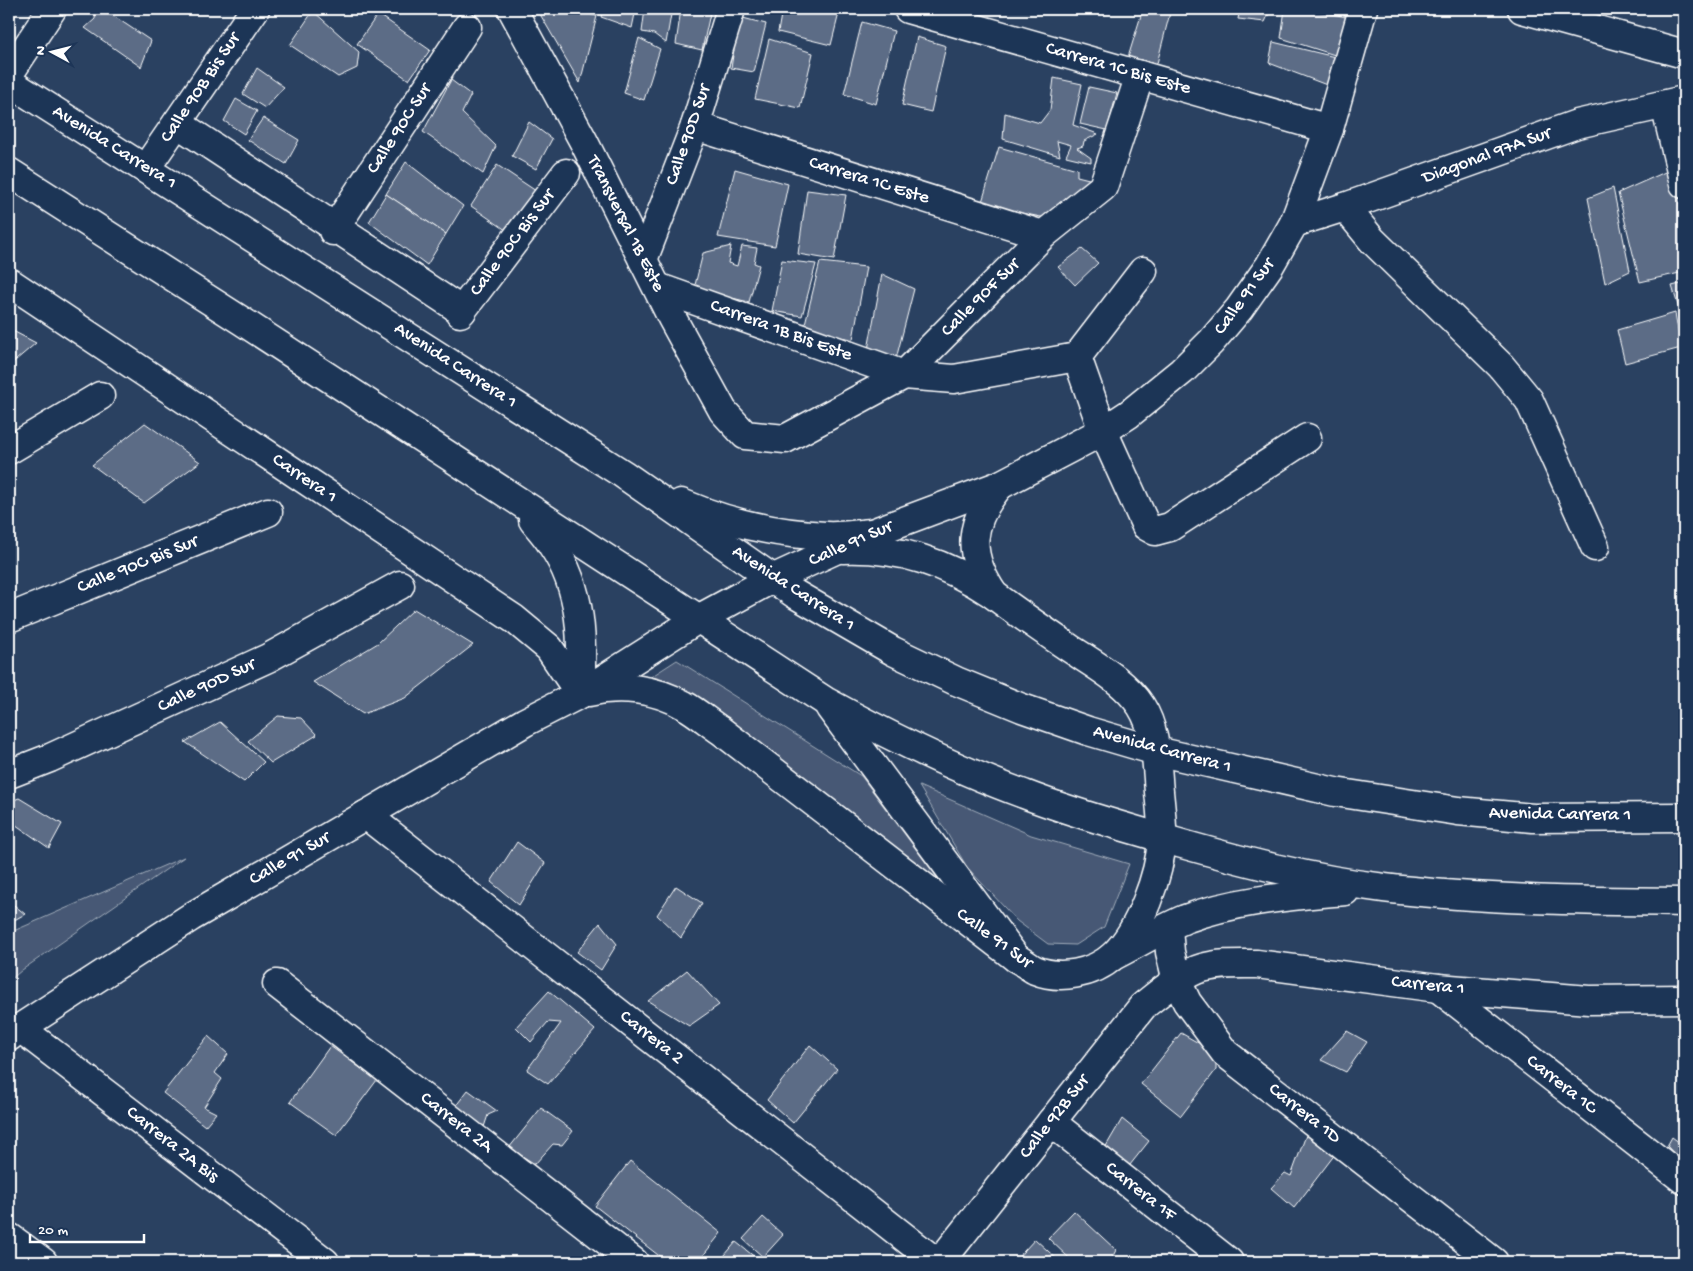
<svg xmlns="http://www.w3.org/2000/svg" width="1693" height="1271" font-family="'Gochi Hand',sans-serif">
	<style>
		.green { fill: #465975; stroke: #a2acba }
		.building { fill: #5b6c86; stroke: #fff }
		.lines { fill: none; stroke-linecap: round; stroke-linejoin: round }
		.minor-casing { stroke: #fff; stroke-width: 31 }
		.highway-casing { stroke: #fff; stroke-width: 31 }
		.minor { stroke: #1d3557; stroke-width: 28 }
		.highway { stroke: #1d3557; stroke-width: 28 }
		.labels { text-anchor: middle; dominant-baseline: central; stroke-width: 5; stroke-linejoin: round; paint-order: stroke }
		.street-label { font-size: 19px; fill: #fff; stroke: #1d3557 }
	</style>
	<rect width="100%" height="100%" fill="#2a4161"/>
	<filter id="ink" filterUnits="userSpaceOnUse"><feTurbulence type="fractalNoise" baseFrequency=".02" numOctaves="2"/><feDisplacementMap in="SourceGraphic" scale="10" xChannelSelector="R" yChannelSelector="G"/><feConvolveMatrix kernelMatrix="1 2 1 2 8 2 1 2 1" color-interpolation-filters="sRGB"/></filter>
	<g filter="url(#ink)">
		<!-- green -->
		<g class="green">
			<path d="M677,660L861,776L951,896L646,680Z"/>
			<path d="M919,786L1031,835L1129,864L1104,927L1076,945L1048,944L1017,921L967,867Z"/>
			<path d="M184,857L22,970L9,981V933Z"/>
		</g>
		<!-- building -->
		<g class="building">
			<path d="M96,9H103L151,41L141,67L85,28L95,19Z"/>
			<path d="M537,9H566L597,16L580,83Z"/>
			<path d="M603,9H636L632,28L601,17Z"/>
			<path d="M645,9H672L666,43L654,34L642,32Z"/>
			<path d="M681,9H711L702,50L676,44Z"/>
			<path d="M782,9H824L839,13L831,45L778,32Z"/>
			<path d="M1143,9H1171L1154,75L1125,67Z"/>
			<path d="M1240,9H1271L1265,22L1238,19Z"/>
			<path d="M1285,9H1306L1352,18L1338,56L1281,38Z"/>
			<path d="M313,11L359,52L357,68L338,77L290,45Z"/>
			<path d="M378,14L430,50L409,80L357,44Z"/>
			<path d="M739,17L766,24L754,72L731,68Z"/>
			<path d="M862,22L894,31L876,104L844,94Z"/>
			<path d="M917,37L946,46L931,112L902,105Z"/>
			<path d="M639,38L660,49L644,100L624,93Z"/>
			<path d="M769,39L813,53L800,108L755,99Z"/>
			<path d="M1273,42L1339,58L1332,87L1269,63Z"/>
			<path d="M257,68L284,87L265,108L243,94Z"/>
			<path d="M1054,78L1082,84L1073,125L1098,134L1084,141L1083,146L1077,148L1091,158V162L1066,156L1071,145L1057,141L1060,156L1003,139L1005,113L1040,123L1050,110Z"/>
			<path d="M451,80L471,95L462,113L496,146L483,174L423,132Z"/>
			<path d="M1089,87L1117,93L1107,130L1080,124Z"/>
			<path d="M236,99L257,111L244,134L224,121Z"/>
			<path d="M263,118L299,140L286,164L248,140Z"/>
			<path d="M529,122L552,139L536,169L512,156Z"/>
			<path d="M999,147L1077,169V176L1101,182L1056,220L981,205Z"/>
			<path d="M406,162L463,206L446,234L386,194Z"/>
			<path d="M497,165L542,195L516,237L471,206Z"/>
			<path d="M735,169L788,184L775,246L718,237Z"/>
			<path d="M1672,169L1684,223V272L1640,282L1618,193Z"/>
			<path d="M1613,188L1630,271L1605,283L1588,198Z"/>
			<path d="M807,190L846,195L834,260L798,254Z"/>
			<path d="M386,194L446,234L427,265L369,222Z"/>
			<path d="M731,246L728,263L737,266L742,246L757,248L754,263L759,265L749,302L732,298L733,311L693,293L703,253Z"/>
			<path d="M1082,249L1098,263L1075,285L1058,267Z"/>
			<path d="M782,260L816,264L802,316L772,311Z"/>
			<path d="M820,262L866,267L853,339L803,332Z"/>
			<path d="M882,274L914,289L896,359L867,355Z"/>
			<path d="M1684,283V325L1672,286Z"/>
			<path d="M1675,313L1681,348L1625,363L1617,330Z"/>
			<path d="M9,329L36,343L9,366Z"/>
			<path d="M145,423L200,462L144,503L92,465Z"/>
			<path d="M414,609L473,645L405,698L363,714L313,682L378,643Z"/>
			<path d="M278,716L301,718L317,735L271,763L248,741Z"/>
			<path d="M220,722L264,762L244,782L185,742Z"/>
			<path d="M19,798L62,824L49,848L9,820V802Z"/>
			<path d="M517,842L545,863L519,905L491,882Z"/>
			<path d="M676,886L702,903L681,938L657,915Z"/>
			<path d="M9,901L25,914L9,923Z"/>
			<path d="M600,923L617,944L601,970L577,952Z"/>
			<path d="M687,970L719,1005L689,1026L648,1001Z"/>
			<path d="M549,991L595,1030L548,1084L527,1070L561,1023L548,1022L531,1042L516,1027Z"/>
			<path d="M1347,1031L1367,1042L1346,1072L1321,1060Z"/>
			<path d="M1181,1033L1216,1053V1070L1181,1116L1141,1084Z"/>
			<path d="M208,1036L228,1054L215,1073L222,1079L204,1107L216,1113L205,1126L163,1093Z"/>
			<path d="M810,1045L837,1069L793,1123L767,1100Z"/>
			<path d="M330,1046L377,1080L336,1135L290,1102Z"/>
			<path d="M468,1090L497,1111L488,1115L484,1127L455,1107Z"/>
			<path d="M541,1108L573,1131L562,1145L553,1144L535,1164L509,1148Z"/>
			<path d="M1122,1119L1149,1141L1126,1170L1105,1148Z"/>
			<path d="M1309,1127L1339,1149L1294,1208L1271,1188L1285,1173L1291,1176Z"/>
			<path d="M1672,1137L1684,1146V1165L1667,1146Z"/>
			<path d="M630,1161L721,1233L698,1262H667L595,1206Z"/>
			<path d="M1074,1211L1116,1250L1110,1262H1067L1070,1259L1048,1238Z"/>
			<path d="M763,1217L783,1235L763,1257L743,1239Z"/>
			<path d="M1035,1239L1060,1262H1014Z"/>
			<path d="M736,1242L761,1262H719Z"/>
		</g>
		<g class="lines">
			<defs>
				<g id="minor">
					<path d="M512,9L584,142L672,318L723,411L745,435L785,439L904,375L1043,235L1103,187L1140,75"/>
					<path d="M908,9L1329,129"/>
					<path d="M1522,9L1684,54"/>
					<path d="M9,74L52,9"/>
					<path d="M1665,105L1684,184"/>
					<path d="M177,123L462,311"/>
					<path d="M695,126L1043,235"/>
					<path d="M146,168L255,9"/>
					<path d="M1345,207L1372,240L1501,366L1529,400L1595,547"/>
					<path d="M1294,223L1345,207L1577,124L1684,100"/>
					<path d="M333,231L467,27"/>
					<path d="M643,260L695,126L731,9"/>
					<path d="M1143,271L1077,357L1103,431L1146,526L1155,531L1170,527L1307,438"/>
					<path d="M9,282L514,619L549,648L580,694"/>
					<path d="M657,287L904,375L954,379L1077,357"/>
					<path d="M460,313L566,173"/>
					<path d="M9,450L100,396"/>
					<path d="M843,549C901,547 946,563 993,594"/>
					<path d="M9,618L268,512"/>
					<path d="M589,692C620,684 656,689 684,705C697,712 708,722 720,730L1016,958C1022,961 1029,967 1035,970C1060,980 1093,974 1113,956C1140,931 1160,874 1162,839C1163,820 1159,798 1158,779C1156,754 1155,728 1141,706C1124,680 1093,664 1068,647C1043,630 1018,613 994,595C966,554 968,523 1000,485"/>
					<path d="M9,774L50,758L268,658L400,585"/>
					<path d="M366,815L936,1262"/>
					<path d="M1168,928L1170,952L1177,981L1187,1002L1225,1053L1494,1262"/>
					<path d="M277,984L634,1262"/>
					<path d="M1438,988L1684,1180"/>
					<path d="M20,1028L325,1262"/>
					<path d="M9,1037L20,1028L191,917L525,722L580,694L698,619L772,579L872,533L1000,485L1103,431L1129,414L1182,371L1211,342L1239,309L1270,265L1294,223L1329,129L1363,9"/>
					<path d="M1051,1122L1229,1262"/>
					<path d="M9,1237L43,1262"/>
					<path d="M940,1262L1143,1006C1158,994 1183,973 1202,968C1220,963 1238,964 1257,964L1438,988L1589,1000L1684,999"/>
				</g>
				<g id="highway">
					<path d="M9,82L623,474L795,594L893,651L956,681L1022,708L1088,731L1156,751L1335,792L1458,811L1533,818L1684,817"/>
					<path d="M9,172L242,321L825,701C889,736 955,769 1024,794C1070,812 1118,825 1165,839C1237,860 1310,879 1384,888C1484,900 1584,901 1684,902"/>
					<path d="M681,503C726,522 777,534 826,536C841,537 857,534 872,533"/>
					<path d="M533,520C539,528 547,536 552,545C583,590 583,642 580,694"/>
					<path d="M830,708L1016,958"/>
					<path d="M1113,956C1137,944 1161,929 1185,919C1236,900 1292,896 1345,891"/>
				</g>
			</defs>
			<!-- minor casing -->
			<use href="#minor" class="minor-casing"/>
			<!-- highway casing -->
			<use href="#highway" class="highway-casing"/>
			<!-- minor -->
			<use href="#minor" class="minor"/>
			<!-- highway -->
			<use href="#highway" class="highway"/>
		</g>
	</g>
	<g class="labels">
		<!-- street labels -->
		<g class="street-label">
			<text transform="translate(1118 69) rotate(16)">Carrera 1C Bis Este</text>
			<text transform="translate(201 88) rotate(-56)">Calle 90B Bis Sur</text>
			<text transform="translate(400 129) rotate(-57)">Calle 90C Sur</text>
			<text transform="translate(689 135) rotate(-71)">Calle 90D Sur</text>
			<text transform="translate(114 148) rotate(32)">Avenida Carrera 1</text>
			<text transform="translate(1487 156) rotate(-20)">Diagonal 97A Sur</text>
			<text transform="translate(869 181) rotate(17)">Carrera 1C Este</text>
			<text transform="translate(625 224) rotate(63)">Transversal 1B Este</text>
			<text transform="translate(513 243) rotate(-53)">Calle 90C Bis Sur</text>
			<text transform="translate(1245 297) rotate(-54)">Calle 91 Sur</text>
			<text transform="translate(981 298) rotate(-45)">Calle 90F Sur</text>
			<text transform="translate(781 331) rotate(20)">Carrera 1B Bis Este</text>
			<text transform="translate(455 366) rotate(33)">Avenida Carrera 1</text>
			<text transform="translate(304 479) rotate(34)">Carrera 1</text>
			<text transform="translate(851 544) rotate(-24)">Calle 91 Sur</text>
			<text transform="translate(138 565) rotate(-22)">Calle 90C Bis Sur</text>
			<text transform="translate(793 589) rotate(33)">Avenida Carrera 1</text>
			<text transform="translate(207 686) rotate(-25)">Calle 90D Sur</text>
			<text transform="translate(1162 750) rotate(15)">Avenida Carrera 1</text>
			<text transform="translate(1560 815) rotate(1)">Avenida Carrera 1</text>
			<text transform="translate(290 859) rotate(-30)">Calle 91 Sur</text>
			<text transform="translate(994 939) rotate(36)">Calle 91 Sur</text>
			<text transform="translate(1428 986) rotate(6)">Carrera 1</text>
			<text transform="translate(651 1038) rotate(38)">Carrera 2</text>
			<text transform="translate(1561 1085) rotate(38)">Carrera 1C</text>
			<text transform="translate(1304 1114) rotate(38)">Carrera 1D</text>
			<text transform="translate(1055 1117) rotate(-52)">Calle 92B Sur</text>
			<text transform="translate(456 1123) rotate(38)">Carrera 2A</text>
			<text transform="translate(172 1145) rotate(38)">Carrera 2A Bis</text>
			<text transform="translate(1140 1192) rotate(38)">Carrera 1F</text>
		</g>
	</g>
	<!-- margin -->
	<rect width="1693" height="1271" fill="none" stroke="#1d3557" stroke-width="30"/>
	<rect x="15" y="15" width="1663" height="1241" fill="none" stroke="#fff" stroke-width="2" filter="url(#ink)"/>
	<!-- north arrow -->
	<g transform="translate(52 52) rotate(277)" stroke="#1d3557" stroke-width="4" paint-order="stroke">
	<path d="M0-4L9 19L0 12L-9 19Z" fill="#ffffff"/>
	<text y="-8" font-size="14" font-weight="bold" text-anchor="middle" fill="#ffffff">N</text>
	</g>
	<!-- scale -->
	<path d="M30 1234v8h114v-8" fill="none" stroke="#ffffff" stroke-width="2.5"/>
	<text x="38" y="1234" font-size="15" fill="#ffffff" stroke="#1d3557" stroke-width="4" paint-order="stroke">20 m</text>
</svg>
